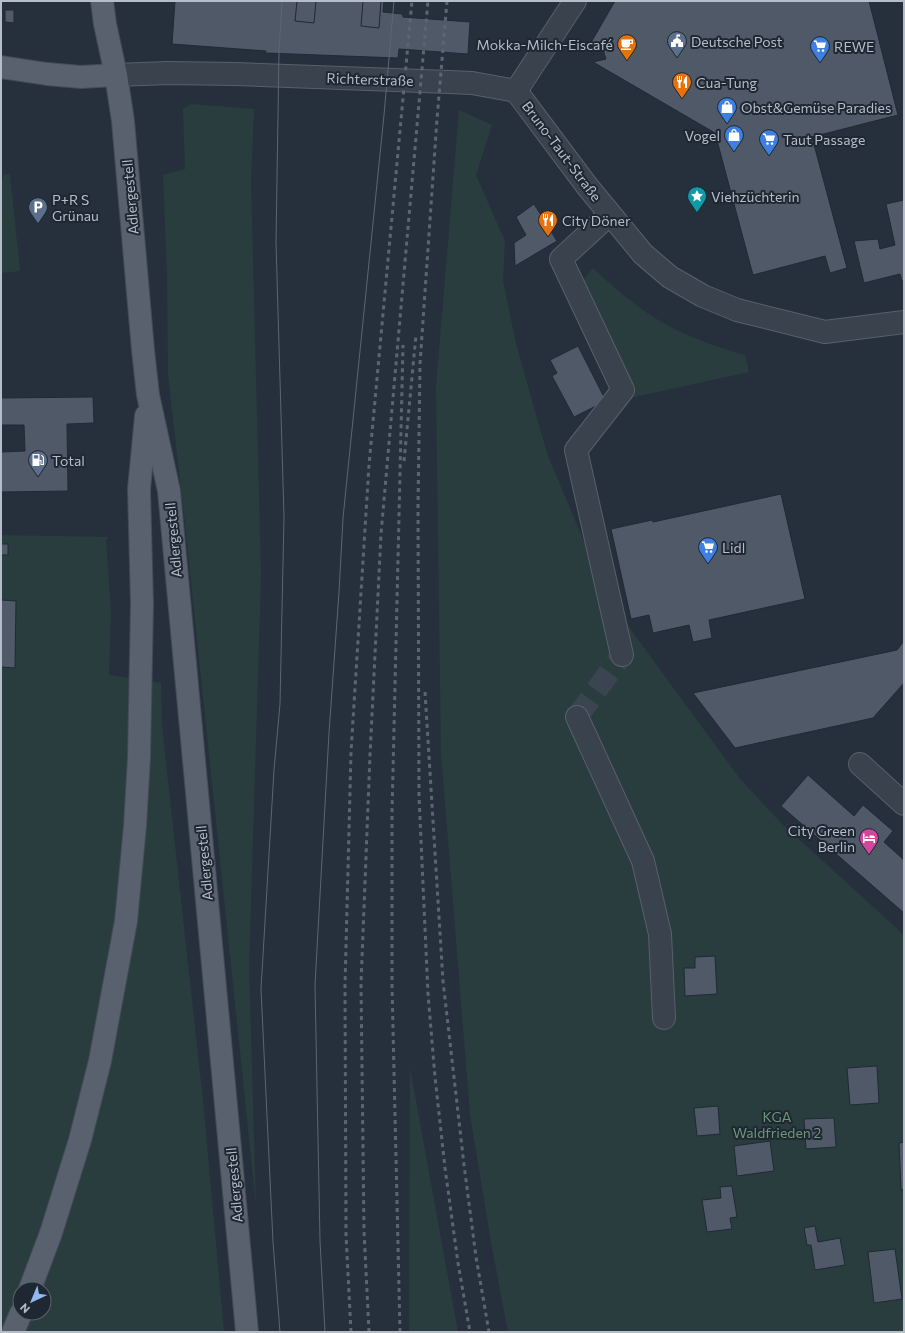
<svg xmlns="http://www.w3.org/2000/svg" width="905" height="1333" font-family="Commissioner,sans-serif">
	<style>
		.green { fill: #293d3e; fill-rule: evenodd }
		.building { fill: #4f5967; stroke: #202934 }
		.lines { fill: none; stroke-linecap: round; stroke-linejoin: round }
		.minor-tunnel { stroke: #3b4551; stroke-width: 22; stroke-dasharray: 22 11; stroke-linecap: butt }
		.minor-casing { stroke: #57606b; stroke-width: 24 }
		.major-casing { stroke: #424b56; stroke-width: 24 }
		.minor { stroke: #39424d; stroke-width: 22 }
		.major { stroke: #58616d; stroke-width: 22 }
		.tram { stroke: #5c6673; stroke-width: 1 }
		.rail { stroke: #5c6673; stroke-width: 3; stroke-dasharray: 4 4; stroke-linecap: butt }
		.labels { text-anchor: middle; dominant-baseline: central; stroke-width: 4; stroke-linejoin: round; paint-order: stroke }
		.poi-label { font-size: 14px; fill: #b5bdc8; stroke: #1e2732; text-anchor: start }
		.street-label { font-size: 14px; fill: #b5bdc8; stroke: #1e2732 }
		.park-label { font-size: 14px; fill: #6e9777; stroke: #1e2732 }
	</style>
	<rect width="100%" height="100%" fill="#26303c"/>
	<!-- green -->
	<g class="green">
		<path d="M191,104L254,109L251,180L261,576L249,968L256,1205L185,524L168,375L167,274L163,175L185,169L183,109Z"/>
		<path d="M459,110L492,125L476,175L505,241L503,280L516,344L536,415L548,456L601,582L631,630L740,779L781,823L904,935V1332H508L491,1242L470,1114L441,753L436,387Z"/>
		<path d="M4,174L10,175L20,271L1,273V183Z"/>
		<path d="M593,268C607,281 621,294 636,305C667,329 707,345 745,355L749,372L634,397L579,285Z"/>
		<path d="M1,535L109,537L106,540L111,610L109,675L161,683L162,726L203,1101L224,1332H1ZM20,1289H44V1313H20Z"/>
		<path d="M410,1068L458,1332H409Z"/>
	</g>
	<!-- building -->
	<g class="building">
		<path d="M175,1H384L383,12L402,14L403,17L470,22L468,54L399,49L398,58L265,53L266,51L172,44Z"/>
		<path d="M297,1H316L314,23L295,21Z"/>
		<path d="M363,1H381L379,28L361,26Z"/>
		<path d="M615,1H869L898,115L812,137L847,268L830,273L825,256L753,275L715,133L593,62L606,59L601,44L589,46Z"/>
		<path d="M5,10H14V23L5,22Z"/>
		<path d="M904,200V281H902L900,274L864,283L854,241L878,239L880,249L895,245L886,204Z"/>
		<path d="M534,204L557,241L515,266L514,243L526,235L516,217Z"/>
		<path d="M578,346L606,401L574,417L552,376L557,373L550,360Z"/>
		<path d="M93,397L94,423L67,424L68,491L1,492V452L25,451L24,425H1V398Z"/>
		<path d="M781,494L805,599L709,620L712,638L693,642L689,625L653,633L649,615L631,619L611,529L652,520L653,522Z"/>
		<rect x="1" y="544" width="7" height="11"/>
		<path d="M1,600L16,601L15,668L1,667Z"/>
		<path d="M904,641V683L873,718L735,748L693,693L897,650Z"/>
		<path d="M808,775L854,816L863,805L893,831L884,842L904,860V913L781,806Z"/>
		<path d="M715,956L717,994L685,996L684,968H695V957Z"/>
		<path d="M877,1066L879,1103L850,1105L847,1068Z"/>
		<path d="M718,1106L720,1134L697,1136L694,1108Z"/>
		<path d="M834,1118L836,1147L806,1149L804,1119Z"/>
		<path d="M770,1141L774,1171L737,1176L734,1146Z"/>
		<path d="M904,1142V1189L901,1190L899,1143Z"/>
		<path d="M732,1186L737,1217L730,1218L732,1229L707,1232L702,1200L721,1198L720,1187Z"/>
		<path d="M815,1226L818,1242L840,1238L845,1265L815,1270L811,1245H807L804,1228Z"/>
		<path d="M895,1249L902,1299L874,1303L868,1252Z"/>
	</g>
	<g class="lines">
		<!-- minor-tunnel -->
		<path class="minor-tunnel" d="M577,717L622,655"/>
		<defs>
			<g id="minor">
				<path d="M116,75L168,73L236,74L449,82L472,83L516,91"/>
				<path d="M516,91L587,186L643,254L670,277L703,296L737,310L825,332L904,322"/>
				<path d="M516,91L575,1"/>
				<path d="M610,214L561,259L623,390L576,450L622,655"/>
				<path d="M577,717L643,861L660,934L664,1018"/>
				<path d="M860,764L904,804"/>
			</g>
			<g id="major">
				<path d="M102,1L105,24L116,75L123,121L143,350L148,395L169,491L247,1332"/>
				<path d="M1,67L47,74L81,77L116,75"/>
				<path d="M30,1289L51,1233L80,1140L100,1061L126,921L135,826L139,758L142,604L139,489L146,416"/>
				<path d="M13,1332L21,1313"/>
			</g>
		</defs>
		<!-- minor casing -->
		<use href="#minor" class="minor-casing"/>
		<!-- major casing -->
		<use href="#major" class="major-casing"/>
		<!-- minor -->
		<use href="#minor" class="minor"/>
		<!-- major -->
		<use href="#major" class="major"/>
		<!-- tram -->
		<g class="tram">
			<path d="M280,1332L273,1242L261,989L274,770L280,704L282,609L284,517L276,242L279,51L282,1"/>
			<path d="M325,1332L320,1241L315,985L329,733L339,592L343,518L384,115L394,1"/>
		</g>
		<!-- rail -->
		<g class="rail">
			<path d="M447,1L437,119L420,364L418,507L419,796L428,994L435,1077L445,1168L458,1263L470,1332"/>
			<path d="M404,461L416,335"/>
			<path d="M425,692L443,981L464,1165L476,1257L489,1332"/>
			<path d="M351,1332L346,1235L345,986L351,752L369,465L412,1"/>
			<path d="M369,1332L364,1231L361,984L370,755L381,534L428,1"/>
			<path d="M400,1332L392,985V814L403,345"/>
		</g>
	</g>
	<!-- icons -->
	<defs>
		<symbol id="civic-pin" viewBox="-11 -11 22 30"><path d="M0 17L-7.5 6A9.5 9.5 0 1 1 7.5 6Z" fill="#5c6f8a" stroke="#1e2732"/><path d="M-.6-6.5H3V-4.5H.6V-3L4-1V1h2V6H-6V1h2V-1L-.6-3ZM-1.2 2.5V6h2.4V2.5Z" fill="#fff"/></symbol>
		<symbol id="cafe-pin" viewBox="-11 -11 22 30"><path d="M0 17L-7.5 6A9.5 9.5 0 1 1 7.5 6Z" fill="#e8710a" stroke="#1e2732"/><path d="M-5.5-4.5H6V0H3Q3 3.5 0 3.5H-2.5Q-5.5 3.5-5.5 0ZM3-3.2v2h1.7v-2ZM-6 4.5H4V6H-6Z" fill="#fff"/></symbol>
		<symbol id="supermarket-pin" viewBox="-11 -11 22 30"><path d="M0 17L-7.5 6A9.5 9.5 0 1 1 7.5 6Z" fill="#3f7fe0" stroke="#1e2732"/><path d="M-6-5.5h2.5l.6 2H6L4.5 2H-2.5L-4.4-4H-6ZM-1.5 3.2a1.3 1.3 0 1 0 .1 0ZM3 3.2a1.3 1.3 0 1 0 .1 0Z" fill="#fff"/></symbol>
		<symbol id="restaurant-pin" viewBox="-11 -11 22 30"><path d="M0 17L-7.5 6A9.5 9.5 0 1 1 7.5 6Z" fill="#e8710a" stroke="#1e2732"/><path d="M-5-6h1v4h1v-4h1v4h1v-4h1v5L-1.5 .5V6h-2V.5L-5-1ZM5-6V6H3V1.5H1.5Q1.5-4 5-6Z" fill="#fff"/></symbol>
		<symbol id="shop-pin" viewBox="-11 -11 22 30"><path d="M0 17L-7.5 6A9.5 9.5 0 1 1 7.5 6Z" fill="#3f7fe0" stroke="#1e2732"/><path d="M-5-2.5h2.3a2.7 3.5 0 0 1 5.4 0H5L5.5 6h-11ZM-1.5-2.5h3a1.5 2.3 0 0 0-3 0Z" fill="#fff"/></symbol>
		<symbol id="sight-pin" viewBox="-11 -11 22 30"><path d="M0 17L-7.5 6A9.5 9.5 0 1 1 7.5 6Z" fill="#0f9aa8" stroke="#1e2732"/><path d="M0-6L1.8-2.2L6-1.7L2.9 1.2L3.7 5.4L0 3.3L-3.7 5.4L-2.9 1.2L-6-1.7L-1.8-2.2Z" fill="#fff"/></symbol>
		<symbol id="parking-pin" viewBox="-11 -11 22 30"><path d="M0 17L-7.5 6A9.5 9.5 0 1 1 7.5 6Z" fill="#5c6f8a" stroke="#1e2732"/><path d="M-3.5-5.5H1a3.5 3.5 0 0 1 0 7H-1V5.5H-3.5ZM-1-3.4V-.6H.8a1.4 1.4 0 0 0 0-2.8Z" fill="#fff"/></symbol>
		<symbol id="fuel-pin" viewBox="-11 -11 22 30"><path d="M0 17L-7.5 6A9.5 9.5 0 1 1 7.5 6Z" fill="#5c6f8a" stroke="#1e2732"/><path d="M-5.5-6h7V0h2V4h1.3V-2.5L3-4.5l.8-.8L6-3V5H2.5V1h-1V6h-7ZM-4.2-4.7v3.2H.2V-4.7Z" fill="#fff"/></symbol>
		<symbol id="hotel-pin" viewBox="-11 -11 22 30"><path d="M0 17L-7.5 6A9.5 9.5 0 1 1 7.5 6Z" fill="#d1479c" stroke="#1e2732"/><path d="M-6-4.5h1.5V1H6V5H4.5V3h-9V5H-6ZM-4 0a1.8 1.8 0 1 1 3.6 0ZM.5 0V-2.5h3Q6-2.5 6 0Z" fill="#fff"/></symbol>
	</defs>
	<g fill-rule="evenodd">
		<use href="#civic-pin" x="666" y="30" width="22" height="30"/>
		<use href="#cafe-pin" x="616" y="33" width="22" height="30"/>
		<use href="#supermarket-pin" x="809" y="35" width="22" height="30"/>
		<use href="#restaurant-pin" x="671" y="71" width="22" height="30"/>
		<use href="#shop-pin" x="716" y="96" width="22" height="30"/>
		<use href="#shop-pin" x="723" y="124" width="22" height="30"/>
		<use href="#supermarket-pin" x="758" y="128" width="22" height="30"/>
		<use href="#sight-pin" x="686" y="185" width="22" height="30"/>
		<use href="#parking-pin" x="27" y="196" width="22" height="30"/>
		<use href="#restaurant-pin" x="537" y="209" width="22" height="30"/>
		<use href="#fuel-pin" x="27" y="449" width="22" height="30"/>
		<use href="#supermarket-pin" x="697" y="536" width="22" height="30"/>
		<use href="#hotel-pin" x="858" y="827" width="22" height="30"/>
	</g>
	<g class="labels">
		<!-- poi labels -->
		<g class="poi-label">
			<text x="691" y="41">Deutsche Post</text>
			<text x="613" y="44" text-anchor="end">Mokka-Milch-Eiscafé</text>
			<text x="834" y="46">REWE</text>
			<text x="696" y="82">Cua-Tung</text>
			<text x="741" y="107">Obst&amp;Gemüse Paradies</text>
			<text x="720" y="135" text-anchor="end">Vogel</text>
			<text x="783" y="139">Taut Passage</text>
			<text x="711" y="196">Viehzüchterin</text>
			<text x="52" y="199">P+R S<tspan x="52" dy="16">Grünau</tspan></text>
			<text x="562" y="220">City Döner</text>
			<text x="52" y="460">Total</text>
			<text x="722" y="547">Lidl</text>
			<text x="855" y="830" text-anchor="end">City Green<tspan x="855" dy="16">Berlin</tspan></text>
		</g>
		<!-- street labels -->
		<g class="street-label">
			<text transform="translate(370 79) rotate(2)">Richterstraße</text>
			<text transform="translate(562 151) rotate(53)">Bruno-Taut-Straße</text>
			<text transform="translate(130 197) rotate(-95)">Adlergestell</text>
			<text transform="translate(173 540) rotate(-95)">Adlergestell</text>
			<text transform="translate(204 863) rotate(-95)">Adlergestell</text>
			<text transform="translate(234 1185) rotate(-95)">Adlergestell</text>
		</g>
		<!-- park labels -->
		<g class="park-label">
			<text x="777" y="1116">KGA<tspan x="777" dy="16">Waldfrieden 2</tspan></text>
		</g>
	</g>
	<!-- border -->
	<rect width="905" height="1333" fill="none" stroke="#b5bdc8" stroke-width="4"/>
	<!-- north arrow -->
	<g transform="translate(32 1301) rotate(224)"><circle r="19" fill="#1e2732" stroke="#5a636e"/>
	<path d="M0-3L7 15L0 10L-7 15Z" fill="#91b8f1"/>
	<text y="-6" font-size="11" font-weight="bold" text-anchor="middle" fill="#b5bdc8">N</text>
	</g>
</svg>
